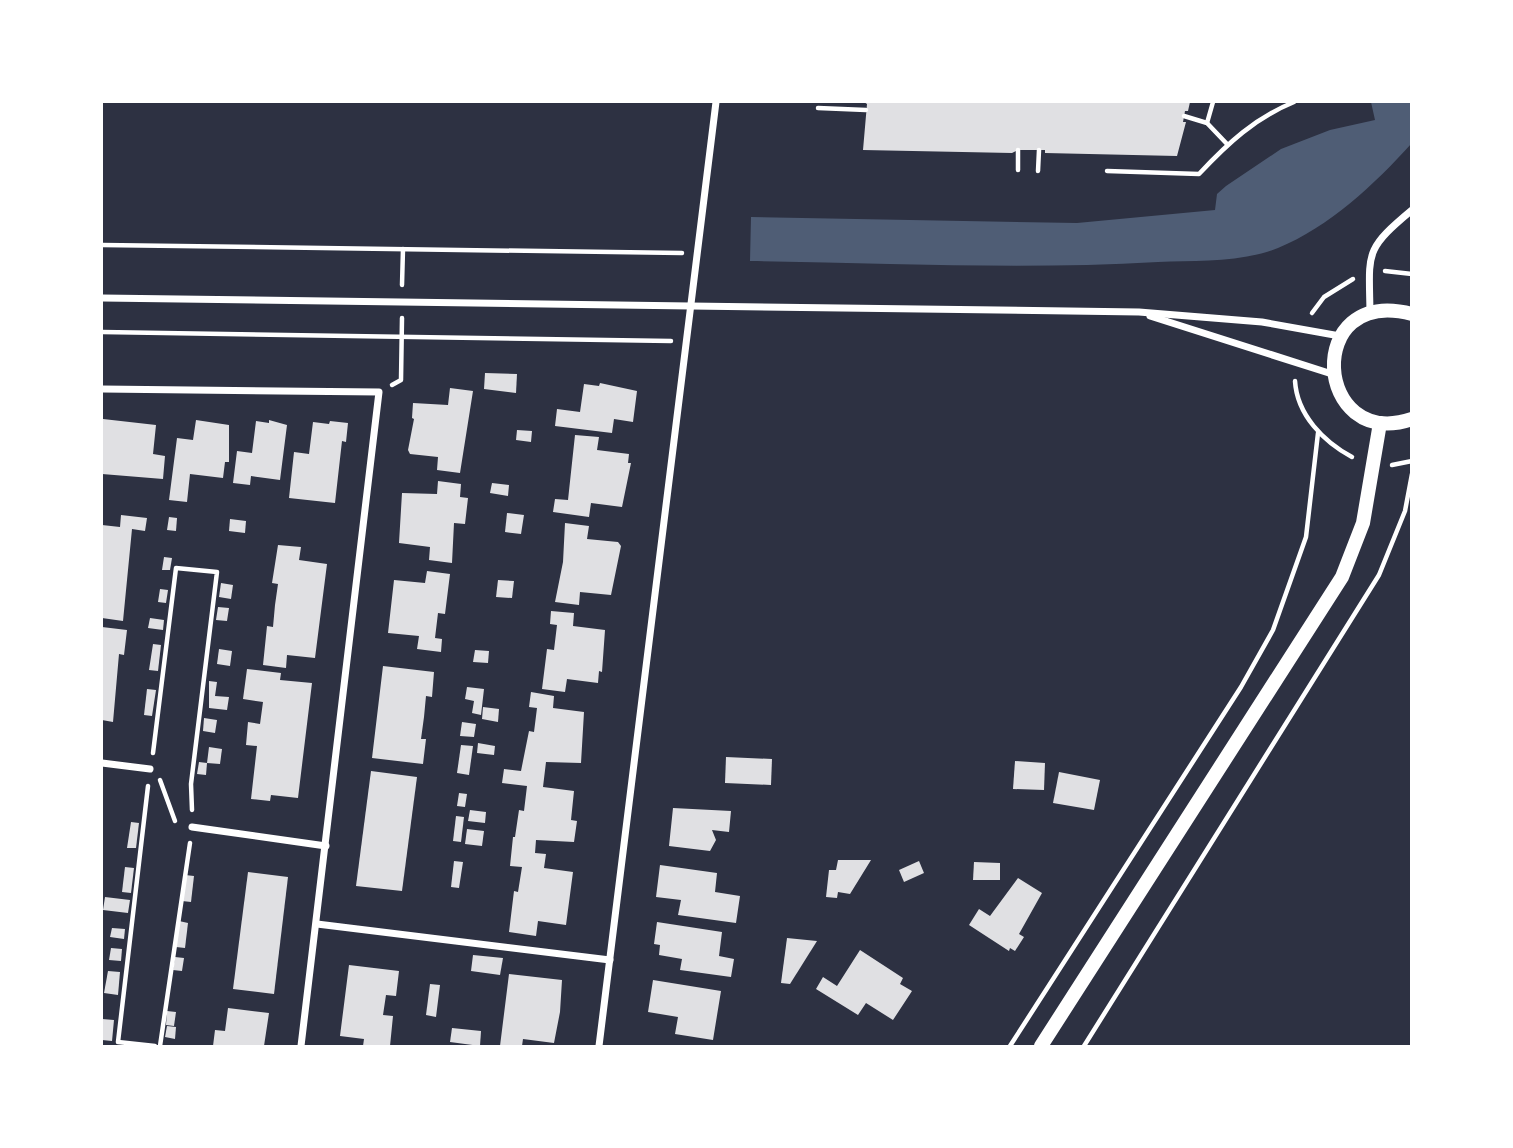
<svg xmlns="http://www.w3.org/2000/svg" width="1513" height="1148" font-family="Overpass,sans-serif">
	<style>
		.water { fill: #4f5d75 }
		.building { fill: #e0e0e3 }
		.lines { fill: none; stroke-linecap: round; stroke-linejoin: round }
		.path { stroke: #fff; stroke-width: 4.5 }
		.minor { stroke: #fff; stroke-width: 7 }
		.secondary { stroke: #fff; stroke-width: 14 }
	</style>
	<rect width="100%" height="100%" fill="#2d3142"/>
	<!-- water -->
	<path class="water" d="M1371,102H1411V144C1375,184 1329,227 1278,248C1241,263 1197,260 1158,262C1022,270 886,263 750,261L751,217L1077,223L1215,210L1217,194L1226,186L1281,149L1330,130L1375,120Z"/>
	<!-- building -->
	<g class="building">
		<path d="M864,102H1190L1188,111H1185L1183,122H1186L1177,156L1045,153V150H1018L1012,153L863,150L867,104Z"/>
		<path d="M485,373L517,374L516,393L484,389Z"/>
		<path d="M600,383L637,391L633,422L614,419L612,433L555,426L557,409L580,412L584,384L599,386Z"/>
		<path d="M450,388L473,391L460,473L437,470L438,457L410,454L408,450L414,419L412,418L413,403L448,405Z"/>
		<path d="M103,419L156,425L153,454L165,456L163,479L102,474Z"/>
		<path d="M196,420L229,425V462H225L223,478L190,474L187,502L169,500L177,438L193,440Z"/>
		<path d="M269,420L287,425L280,480L251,476L250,485L233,483L237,451L252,453L256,421L269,423Z"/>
		<path d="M330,421L348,423L346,442L342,441L335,503L289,498L294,452L309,454L313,422L329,424Z"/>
		<path d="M517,430L532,431L531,442L516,440Z"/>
		<path d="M575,435L599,437L597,450L629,454L628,463H631L622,507L591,503L589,517L553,512L555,499L568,500Z"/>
		<path d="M438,481L461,484L460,497L468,498L465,524L454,523L452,563L429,560L430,547L399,543L402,493L437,494Z"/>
		<path d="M492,483L509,485L508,496L490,493Z"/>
		<path d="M507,513L524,515L521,534L505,532Z"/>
		<path d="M121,515L147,518L145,531L132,529L123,621L102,618V525L120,527Z"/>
		<path d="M169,517L177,518L176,531L167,530Z"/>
		<path d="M230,519L246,521L245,533L229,531Z"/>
		<path d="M565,523L589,526L587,539L618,542L621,546L611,595L580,592L579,605L555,602L563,562Z"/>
		<path d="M278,545L301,547L299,560L327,564L315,658L287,655L286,668L263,665L267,626L273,627L275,605L278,584L272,583Z"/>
		<path d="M164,557L172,558L170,570H162Z"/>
		<path d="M427,571L450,574L445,614L438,613L435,638L442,639L441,652L417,649L419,636L388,633L394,580L425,583Z"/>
		<path d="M498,580L514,581L512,598L496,597Z"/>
		<path d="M221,583L233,585L231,599L219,597Z"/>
		<path d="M160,589L168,590L166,603L158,602Z"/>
		<path d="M218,607L229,608L227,621L216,620Z"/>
		<path d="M551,611L574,613L573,626L605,630L602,672L599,671L598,683L567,679L565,692L542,689L547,649L554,650L557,625L550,624Z"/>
		<path d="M150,618L164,620L163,630L148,628Z"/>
		<path d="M102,627L127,630L124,655L119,654L113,722L102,720Z"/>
		<path d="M153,644L161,645L158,671L149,670Z"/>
		<path d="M219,649L232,651L230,666L217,664Z"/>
		<path d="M475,650L489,651L488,663L473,662Z"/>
		<path d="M383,666L434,672L432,697L426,696L424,717L421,739H426L423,764L372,758Z"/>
		<path d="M247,669L281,673L280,680L312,683L298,798L271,795L270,801L251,799L257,746L246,745L248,722L260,724L263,702L243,699Z"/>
		<path d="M209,681L217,682L215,696L229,697L227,710L209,708Z"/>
		<path d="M467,687L484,689L481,715L472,713L474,701L465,699Z"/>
		<path d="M147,689L156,690L152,716L144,715Z"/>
		<path d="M531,692L554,696L553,708L584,712L581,763L546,762L543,787L574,791L571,820L577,821L574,842L536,840L535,853L546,854L544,868L573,872L566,925L538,921L536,936L509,932L514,891L518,892L522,867L510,866L513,837H515L519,810L524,811L527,786L502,783L504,769L521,771L529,731L534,732L537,708L529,707Z"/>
		<path d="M483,707L499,709L498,722L482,719Z"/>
		<path d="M204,718L217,720L215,733L203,731Z"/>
		<path d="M462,722L476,724L474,737L460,736Z"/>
		<path d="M478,743L495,746L494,755L477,753Z"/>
		<path d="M461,745L473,746L469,775L457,773Z"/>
		<path d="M209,747L222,749L220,764L207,763Z"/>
		<path d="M726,757L772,759L771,785L725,783Z"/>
		<path d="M1015,761L1045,763L1044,790L1013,789Z"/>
		<path d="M199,762L207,763L206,775L197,774Z"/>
		<path d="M371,771L417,777L402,891L356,886Z"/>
		<path d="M1059,772L1100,780L1094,810L1053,803Z"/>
		<path d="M459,793L467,794L465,807L457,806Z"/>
		<path d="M673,808L731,811L729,832L712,830L716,840L710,851L669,846Z"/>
		<path d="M470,810L486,812L485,823L468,821Z"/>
		<path d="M456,816L464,817L461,842L453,841Z"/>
		<path d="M131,822L139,823L136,848H127Z"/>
		<path d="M467,829L484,831L482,846L465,844Z"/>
		<path d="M838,860H871L850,894L838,892L837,898L826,897L829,870H836Z"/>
		<path d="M454,861L463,862L459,888L451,887Z"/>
		<path d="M919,861L924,873L904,882L899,870Z"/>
		<path d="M974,862L1000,863V880H973Z"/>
		<path d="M660,865L717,873L715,892L740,896L736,923L678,915L681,900L656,897Z"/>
		<path d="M125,867L134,868L131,893L122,892Z"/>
		<path d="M248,872L288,877L274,994L233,989Z"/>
		<path d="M185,875L194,876L191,902L182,901Z"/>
		<path d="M1018,878L1042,893L1019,934L1024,937L1015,951L1010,948L1009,951L969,925L979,909L990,916Z"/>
		<path d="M105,897L130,900L128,913L103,910Z"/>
		<path d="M179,921L188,923L185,948L176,947Z"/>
		<path d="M657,922L722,932L719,956L734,959L731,977L680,970L682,959L659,955L660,945L654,944Z"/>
		<path d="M112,928L125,929L124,939L110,937Z"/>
		<path d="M787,938L817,941L790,984L781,983Z"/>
		<path d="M111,948L122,949L121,961L109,960Z"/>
		<path d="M860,950L903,978L900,984L912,991L893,1020L866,1003L858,1015L816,989L823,977L837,986Z"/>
		<path d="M473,955L503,958L500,975L471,971Z"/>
		<path d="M175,957L184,958L182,971L173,970Z"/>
		<path d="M349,965L399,971L396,996L386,995L383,1015L393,1016L390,1046H363L364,1039L340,1036Z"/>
		<path d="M108,971L120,972L118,995L104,993Z"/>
		<path d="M509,974L562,980L560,1012L554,1043L523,1039L522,1046H500Z"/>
		<path d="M653,980L721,991L713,1040L675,1034L678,1017L648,1012Z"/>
		<path d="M430,984L440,985L436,1017L426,1015Z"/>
		<path d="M228,1008L269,1013L264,1046H213L215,1030L225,1031Z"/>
		<path d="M167,1011L176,1012L174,1026L166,1025Z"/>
		<path d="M102,1019L114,1020L112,1041L102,1040Z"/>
		<path d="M167,1026L176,1027L175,1039L165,1037Z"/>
		<path d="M452,1028L481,1031L480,1046L450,1042Z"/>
	</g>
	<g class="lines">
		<!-- path -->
		<g class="path">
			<path d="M818,108L866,110"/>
			<path d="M1184,116L1207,123L1227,144"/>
			<path d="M1207,123L1213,102"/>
			<path d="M1018,170V150"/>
			<path d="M1038,171L1039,150"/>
			<path d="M1107,171L1199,174C1228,143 1255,118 1294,102"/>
			<path d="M102,245L682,253"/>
			<path d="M1385,271L1412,274"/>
			<path d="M402,285L403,249"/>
			<path d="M1312,313L1324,297L1353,279"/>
			<path d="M102,332L671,341"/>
			<path d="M1295,381C1297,415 1324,442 1352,457"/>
			<path d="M392,385L401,380L402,318"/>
			<path d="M1392,465L1412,461"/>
			<path d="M153,753L176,568L217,572L191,784L192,810"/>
			<path d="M160,780L175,821"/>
			<path d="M148,786L118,1042L155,1046"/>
			<path d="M160,1046L190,843"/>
			<path d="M1010,1046L1241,687L1273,630L1306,537L1318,433"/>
			<path d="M1084,1046L1379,575L1405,511L1412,474"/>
		</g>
		<!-- minor -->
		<g class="minor">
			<path d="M102,298L1139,312L1262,322L1340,336"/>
			<path d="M1370,312C1369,252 1364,250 1412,210"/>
			<path d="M1150,316L1332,374"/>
			<path d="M102,389L379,392L301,1046"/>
			<path d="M102,763L150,769"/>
			<path d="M192,827L326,846"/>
			<path d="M317,924L610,960"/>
			<path d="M599,1046L716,102"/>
		</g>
		<!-- secondary -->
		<g class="secondary">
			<path d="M1412,314C1302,285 1314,452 1412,419"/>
			<path d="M1041,1046L1342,577L1363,523L1380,423"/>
		</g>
	</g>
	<!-- border -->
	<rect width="1513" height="1148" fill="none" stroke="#ffffff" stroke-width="206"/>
</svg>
